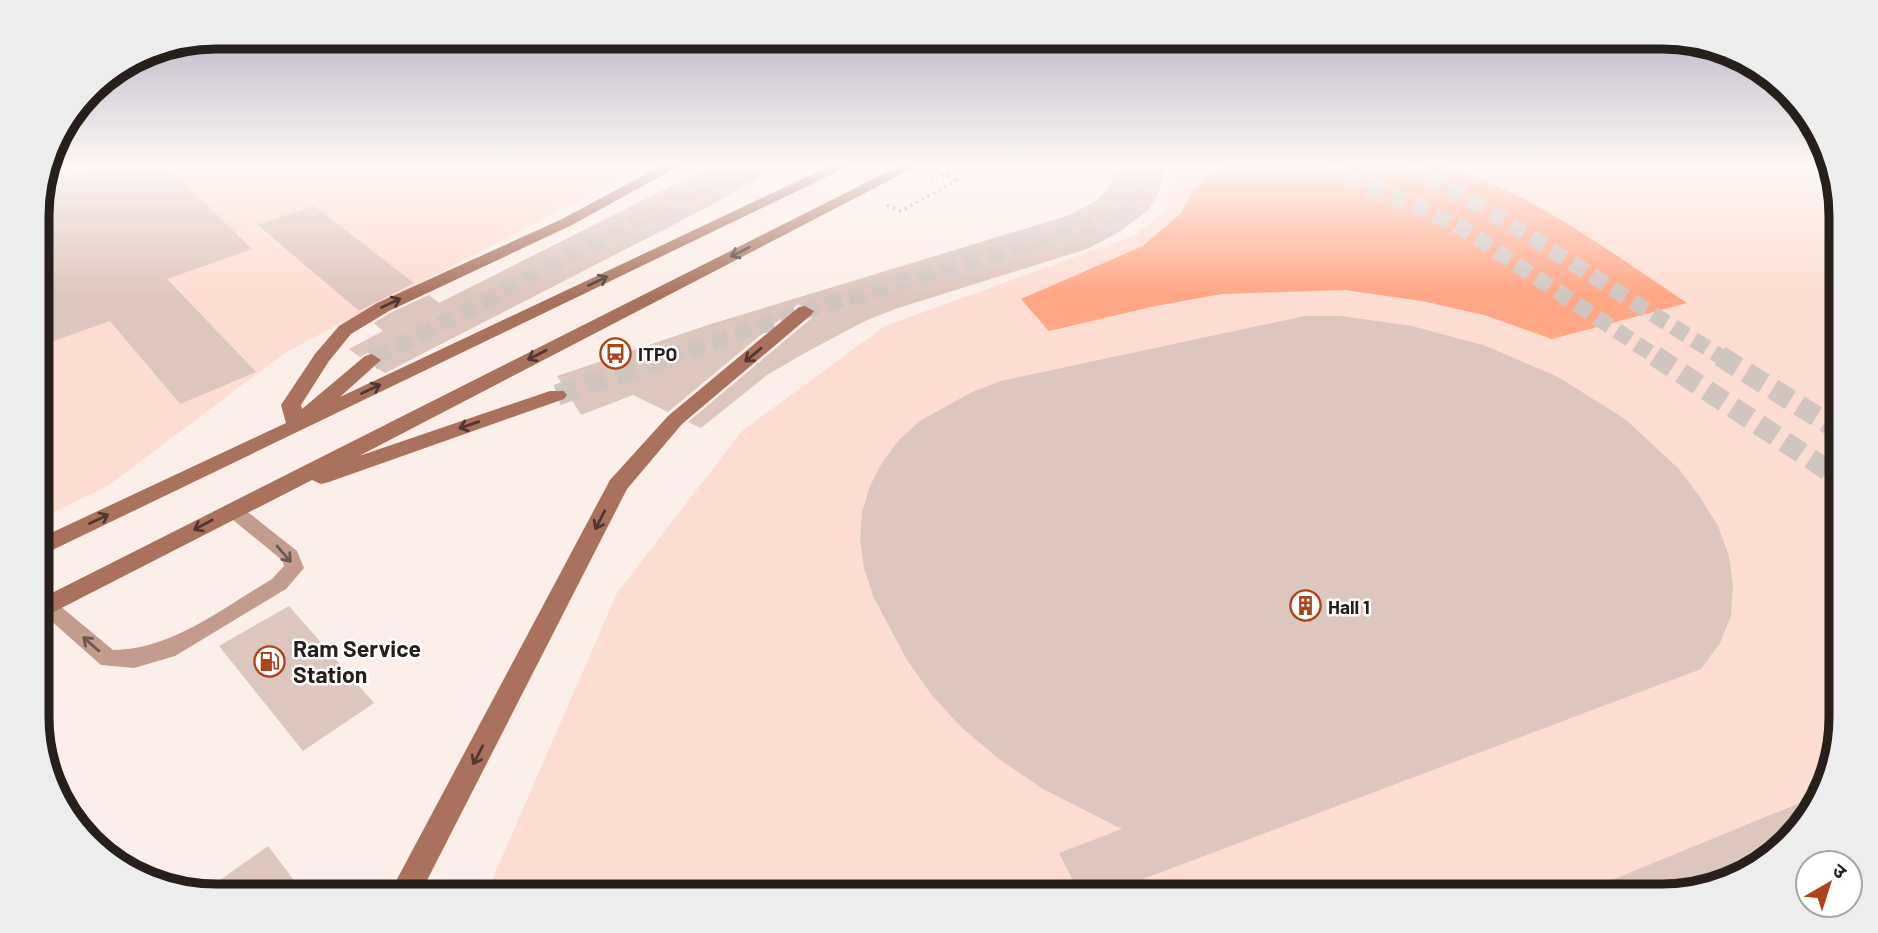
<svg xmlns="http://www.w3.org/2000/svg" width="1878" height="933" font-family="Barlow,'Noto Sans Devanagari',sans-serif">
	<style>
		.built { fill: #fdddd2 }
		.green { fill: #fddace }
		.water { fill: #ffa684 }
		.building { fill: #ddc6bd }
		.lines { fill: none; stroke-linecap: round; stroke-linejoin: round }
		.secondary-tunnel-far1 { stroke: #d1c5bf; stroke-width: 16; stroke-dasharray: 16 8; stroke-linecap: butt }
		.secondary-tunnel { stroke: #d1c5bf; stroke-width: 21; stroke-dasharray: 21 10; stroke-linecap: butt }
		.path { stroke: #ab9f9b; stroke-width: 3.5; stroke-dasharray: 2 4.5; stroke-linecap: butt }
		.lane { fill: #c39c8d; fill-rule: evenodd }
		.secondary { fill: #aa725d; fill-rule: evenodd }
		.path-bridge { stroke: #ab9f9b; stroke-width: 3.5; stroke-dasharray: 2 4.5; stroke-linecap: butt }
		.oneway { stroke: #4e3830 }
		.oneway2 { stroke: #6d574f }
		.labels { text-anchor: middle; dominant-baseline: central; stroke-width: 5; stroke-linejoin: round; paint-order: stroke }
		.poi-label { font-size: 19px; font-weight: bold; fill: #271f1c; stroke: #fff; text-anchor: start }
		.near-poi-label { font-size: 23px; font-weight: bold; fill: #271f1c; stroke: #fff; text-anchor: start }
		.rim { fill: none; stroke: #271f1c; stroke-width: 9 }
	</style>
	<rect width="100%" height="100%" fill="#fceee8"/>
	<!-- built -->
	<g class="built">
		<path d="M47,166H646L286,352L106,487L38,519L37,204Z"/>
		<path d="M1175,166H1829L1840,193L1841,717L1823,796L1762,866L1673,896H485L617,593L742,431L885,326L1138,234L1167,207Z"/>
	</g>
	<!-- green -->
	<path class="green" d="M197,166H626L554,202L412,282L314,206L235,233L174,173Z"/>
	<!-- water -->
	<path class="water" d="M1223,166H1442C1533,192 1608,251 1687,303L1552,339L1484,315L1422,301L1345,290L1222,294L1155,306L1049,331L1021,299L1143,246L1181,213L1193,189Z"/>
	<!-- building -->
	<g class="building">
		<path d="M100,166H167L252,249L167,279L256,372L180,404L110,321L37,347V204L43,183Z"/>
		<path d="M711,166H781L708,207L385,373L377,368L383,362L382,358L371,351L360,357L349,349L383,331L374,323L390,313L429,295L439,303Z"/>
		<path d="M1119,166H1166L1160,189L1155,200L1147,211L1121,231L1087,249L898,308L865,321L803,354L767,375L701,428L688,422L813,317L815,309L806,304L797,305L668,412L633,395L581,415L557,376L711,324L1070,215L1097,200L1106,191Z"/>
		<path d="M314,206L326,215L414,283L359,311L258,225Z"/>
		<path d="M1305,316H1340L1412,326L1486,346L1558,377L1625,419L1679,469L1700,497L1718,526L1729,556L1733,586L1731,616L1720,643L1701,669L1098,896H1081L1059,853L1122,829L1043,789L999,759L962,728L931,694L907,660L873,596L864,568L860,539L862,512L870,486L882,463L899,440L920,421L972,392L1001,381Z"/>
		<path d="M289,606L374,703L303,751L219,646Z"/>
		<path d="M1824,793L1762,866L1673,896H1573Z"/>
		<path d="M268,846L306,896H216L202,893Z"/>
	</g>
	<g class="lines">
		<!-- secondary-tunnel-far1 -->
		<g class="secondary-tunnel-far1">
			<path d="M1325,166L1459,226L1658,358"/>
			<path d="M1406,166L1491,212L1723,358"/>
			<path d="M376,358L741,166"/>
			<path d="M667,358L805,311L1099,222C1123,208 1141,194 1145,166"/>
		</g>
		<!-- secondary-tunnel -->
		<g class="secondary-tunnel">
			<path d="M1655,356L1841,479"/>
			<path d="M1720,356L1840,431"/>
			<path d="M372,360L380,356"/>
			<path d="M557,395L672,356"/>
		</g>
		<!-- path -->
		<g class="path">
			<path d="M930,181L965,166"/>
			<path d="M887,205L901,211L958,180"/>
		</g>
		<!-- lane -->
		<path class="lane" d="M233,504L239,505L297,551L304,568L286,589L175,656L134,668L101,665L40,611V601L47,598L54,601L113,650C171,650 223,608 272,579L284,566L282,560L227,515L224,510L227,505Z"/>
		<!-- secondary -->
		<g class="secondary">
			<path d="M661,166H679L570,226L389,311L351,334L329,361L301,405L302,409L365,356L372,354L381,360L340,397L830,166H849L38,557V539L286,423L281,405L315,354L339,326L377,303L560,220Z"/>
			<path d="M899,166H917L359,456L550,391H564L567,395L564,399L329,482L321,484L312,480L38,620V600Z"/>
			<path d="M805,306L814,311L811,315L682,424L627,489L419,896H388L610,480L668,416L799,307Z"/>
		</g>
		<!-- path-bridge -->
		<path class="path-bridge" d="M923,166L958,180"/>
	</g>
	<!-- one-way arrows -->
	<defs><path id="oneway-shaft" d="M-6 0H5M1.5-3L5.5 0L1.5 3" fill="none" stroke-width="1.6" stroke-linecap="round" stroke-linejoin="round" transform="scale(1.75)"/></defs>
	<g class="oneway">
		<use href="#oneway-shaft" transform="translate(740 252) rotate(153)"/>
		<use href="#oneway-shaft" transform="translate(598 281) rotate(-25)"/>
		<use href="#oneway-shaft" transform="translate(391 303) rotate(-25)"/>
		<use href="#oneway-shaft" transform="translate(537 355) rotate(153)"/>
		<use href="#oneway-shaft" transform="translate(753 355) rotate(140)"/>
		<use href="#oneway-shaft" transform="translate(371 389) rotate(-25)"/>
		<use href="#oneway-shaft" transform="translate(469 425) rotate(161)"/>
		<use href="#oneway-shaft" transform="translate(99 519) rotate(-26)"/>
		<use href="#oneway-shaft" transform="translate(600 520) rotate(117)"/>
		<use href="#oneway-shaft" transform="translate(203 525) rotate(152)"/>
		<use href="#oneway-shaft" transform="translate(478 755) rotate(117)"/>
	</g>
	<g class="oneway2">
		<use href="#oneway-shaft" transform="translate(284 554) rotate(49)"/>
		<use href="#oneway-shaft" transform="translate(91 644) rotate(-139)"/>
	</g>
	<!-- sky -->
	<linearGradient id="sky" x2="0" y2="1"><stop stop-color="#b1aec0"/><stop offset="0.56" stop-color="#fef7f5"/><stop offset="1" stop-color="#fef7f5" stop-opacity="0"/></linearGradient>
	<rect width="1878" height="297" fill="url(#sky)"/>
	<!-- icons -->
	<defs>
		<symbol id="bus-ring" viewBox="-11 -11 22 22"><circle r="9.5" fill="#fff" stroke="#aa4519" stroke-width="1.5"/><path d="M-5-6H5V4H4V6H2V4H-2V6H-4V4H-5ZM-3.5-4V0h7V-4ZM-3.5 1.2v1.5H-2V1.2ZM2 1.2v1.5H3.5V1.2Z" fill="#aa4519"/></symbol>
		<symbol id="building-ring" viewBox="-11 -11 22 22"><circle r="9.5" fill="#fff" stroke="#aa4519" stroke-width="1.5"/><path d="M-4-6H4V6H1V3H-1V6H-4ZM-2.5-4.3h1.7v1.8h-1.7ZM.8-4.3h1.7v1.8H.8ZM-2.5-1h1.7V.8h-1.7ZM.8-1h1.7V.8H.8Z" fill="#aa4519"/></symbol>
		<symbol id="fuel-ring" viewBox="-11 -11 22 22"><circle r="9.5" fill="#fff" stroke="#aa4519" stroke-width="1.5"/><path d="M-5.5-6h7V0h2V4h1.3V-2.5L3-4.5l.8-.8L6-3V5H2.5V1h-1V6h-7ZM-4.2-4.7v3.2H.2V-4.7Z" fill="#aa4519"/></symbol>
	</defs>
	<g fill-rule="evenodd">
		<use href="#bus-ring" x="598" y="336" width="35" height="35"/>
		<use href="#building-ring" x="1288" y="588" width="35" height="35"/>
		<use href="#fuel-ring" x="252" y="644" width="35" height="35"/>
	</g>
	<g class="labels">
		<!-- poi labels -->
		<g class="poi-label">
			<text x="638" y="353">ITPO</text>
			<text x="1328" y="606">Hall 1</text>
		</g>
		<!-- near-poi labels -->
		<g class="near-poi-label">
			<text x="293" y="648">Ram Service<tspan x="293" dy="26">Station</tspan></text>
		</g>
	</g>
	<!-- crop -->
	<path d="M0 0H1878V933H0ZM216 49H1662A167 167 0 0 1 1829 216V717A167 167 0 0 1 1662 884H216A167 167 0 0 1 49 717V216A167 167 0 0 1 216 49Z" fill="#eeeded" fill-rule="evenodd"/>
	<path class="rim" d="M216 49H1662A167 167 0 0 1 1829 216V717A167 167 0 0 1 1662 884H216A167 167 0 0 1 49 717V216A167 167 0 0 1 216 49Z"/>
	<!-- north arrow -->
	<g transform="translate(1829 884) rotate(39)"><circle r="33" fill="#ffffff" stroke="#a9a5a4" stroke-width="2"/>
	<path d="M0-5L12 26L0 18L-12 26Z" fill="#aa4519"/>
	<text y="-10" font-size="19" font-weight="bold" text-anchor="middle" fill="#271f1c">उ</text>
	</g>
</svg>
